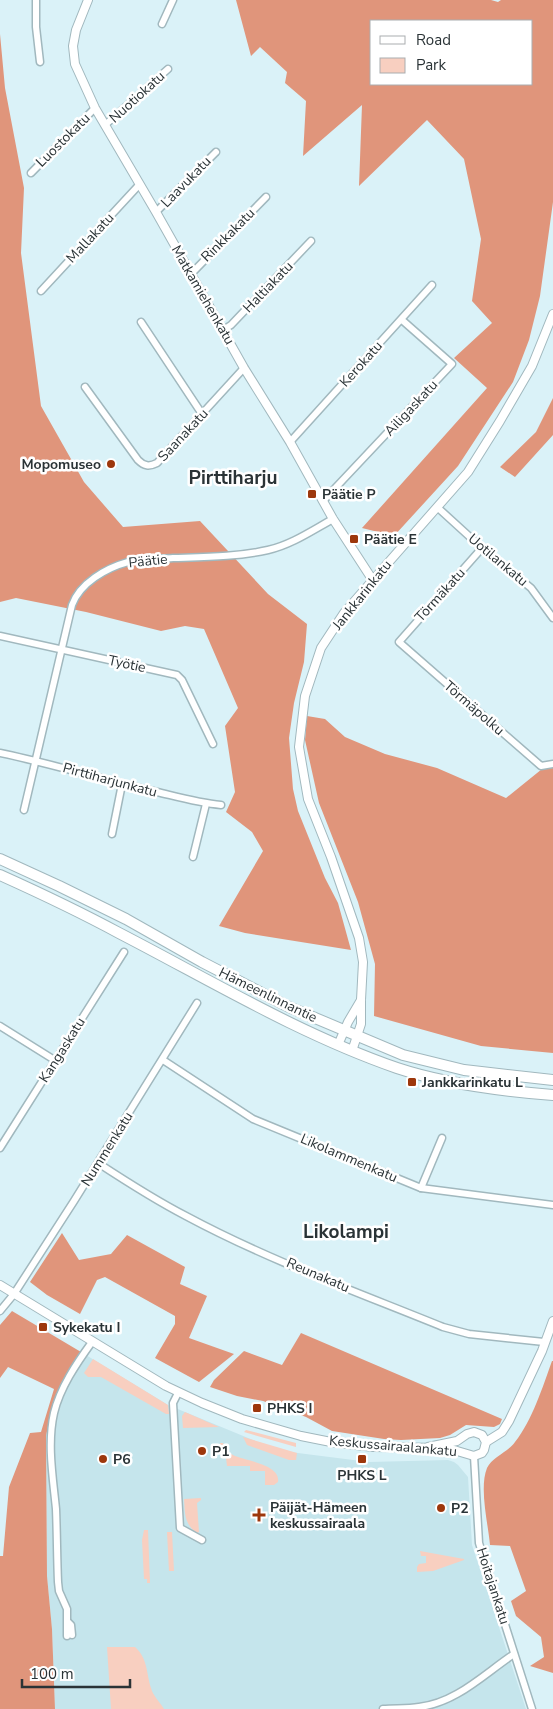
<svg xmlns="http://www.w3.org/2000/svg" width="553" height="1709" font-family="'Nunito Sans',sans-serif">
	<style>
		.built { fill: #c5e5ec }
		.green { fill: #f8cfc0 }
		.forest { fill: #e0957b; fill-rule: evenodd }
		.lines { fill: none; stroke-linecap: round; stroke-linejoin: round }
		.minor-casing { stroke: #a1b8be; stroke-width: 9 }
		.tertiary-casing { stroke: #a1b8be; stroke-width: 10 }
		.primary-casing { stroke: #a1b8be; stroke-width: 12 }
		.minor { stroke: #fff; stroke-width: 6 }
		.tertiary { stroke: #fff; stroke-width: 8 }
		.primary { stroke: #fff; stroke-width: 10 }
		.poi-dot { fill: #9d370c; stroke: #fff; stroke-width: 2 }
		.labels { text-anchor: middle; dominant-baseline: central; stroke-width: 5; stroke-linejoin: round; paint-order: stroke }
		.street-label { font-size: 14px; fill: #2a3336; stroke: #fff }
		.poi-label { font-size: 14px; font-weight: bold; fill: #2a3336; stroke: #fff; text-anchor: start }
		.district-label { font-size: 19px; font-weight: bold; fill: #2a3336; stroke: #fff }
	</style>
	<rect width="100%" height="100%" fill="#daf2f8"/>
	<!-- built -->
	<path class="built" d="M81,1352L168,1405L260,1443L290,1452L369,1462L448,1460L454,1462L458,1465L468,1477L472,1545L526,1709H55L52,1629L47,1576L46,1436L52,1407L63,1380Z"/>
	<!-- green -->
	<g class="green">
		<path d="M93,1359L168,1405L169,1414H166L101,1377H88L84,1373Z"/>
		<path d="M185,1412L219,1427L183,1428L182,1416Z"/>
		<path d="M246,1430L296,1443V1447L244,1432Z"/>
		<path d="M243,1437L297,1453L296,1460H289L247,1445Z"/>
		<path d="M220,1443H223C225,1448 228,1453 233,1455C245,1461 281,1464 278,1482L274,1485H265V1471H250V1466H227L226,1458H221Z"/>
		<path d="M201,1498V1500L197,1503L199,1532L197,1533C184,1524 185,1513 184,1499Z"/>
		<path d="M144,1530H148L150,1583H147V1579H144L142,1540Z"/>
		<path d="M167,1532H172L174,1571H169Z"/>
		<path d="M420,1551L464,1559V1560L433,1571L417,1572V1567L419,1564L426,1563V1556H421Z"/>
		<path d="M107,1647H135C148,1659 146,1672 151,1688C153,1696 160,1702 164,1709H111Z"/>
	</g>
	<!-- forest -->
	<g class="forest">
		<path d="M236,0H491L498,2L501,0H553V202L540,296L529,340L513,382L458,466L394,536L362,528L487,388L454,358L492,323L472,301L481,239L464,159L427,120L359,186L362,105L303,156L306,101L285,83L287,72L260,47L251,56ZM372,21H532V84H372Z"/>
		<path d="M0,34L5,88L24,188L21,253L41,406L84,482L123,527L200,521L268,594L307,624L304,662L294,703L289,738L293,789L298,811L325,878L338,903L351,950L245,933L219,926L263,851L252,832L226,812L235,792L225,726L238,708L204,629L185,626L161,631L86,612L16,598L0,602Z"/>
		<path d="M553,398V435L515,477L500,467L536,432Z"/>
		<path d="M307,716L325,719L345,737L385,754L437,768L506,798L542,769L553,768V1053L481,1046L374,1016L375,964L358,902L319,803L305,740Z"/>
		<path d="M62,1233L79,1260L111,1254L127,1235L185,1267L180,1284L207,1296L189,1338L234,1354L199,1382L155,1358L175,1324V1316L105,1277L97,1280L80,1314L47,1295L30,1282Z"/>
		<path d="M12,1311L81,1352L63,1380L52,1407L46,1436L47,1576L52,1629L55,1709H0V1556H3L9,1487L30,1433L41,1432L54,1389L8,1367L0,1378V1325Z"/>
		<path d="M301,1333L502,1419L500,1424L494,1427L466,1425L450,1435L440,1438L401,1440L384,1439L332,1431L306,1417L263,1401L237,1396L210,1387L214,1380L244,1351L282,1365Z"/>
		<path d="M552,1361H553V1673L530,1666L544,1657L541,1637L516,1616L511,1601L526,1591L510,1546L490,1545C488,1523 479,1488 487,1468C492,1457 508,1452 515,1442C532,1421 543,1386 552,1361Z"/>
	</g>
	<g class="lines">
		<defs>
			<g id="minor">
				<path d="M36,0V27L40,62"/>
				<path d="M162,24L173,0"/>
				<path d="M105,125L168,69"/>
				<path d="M31,173L95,108"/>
				<path d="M156,212L216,152"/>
				<path d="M191,274L266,197"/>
				<path d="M41,291L139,185"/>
				<path d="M141,322L202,414"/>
				<path d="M223,330L231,325L311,241"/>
				<path d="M85,387L138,460C144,466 149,467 157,463L244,368"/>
				<path d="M290,442L432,285"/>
				<path d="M323,501L452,364L402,320"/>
				<path d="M437,507L482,548L531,588L553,618"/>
				<path d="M482,548L399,642L541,766L553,764"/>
				<path d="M0,636L177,675L182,680L213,744"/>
				<path d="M0,753C53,764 104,780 157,792C178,797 199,803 221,805"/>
				<path d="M24,810L72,605C80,583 106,568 128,562C142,558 158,559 173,558C205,557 237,557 268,550C291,545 313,530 333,519"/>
				<path d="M112,834L122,784"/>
				<path d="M193,857L206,804"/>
				<path d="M0,1026L56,1061"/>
				<path d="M163,1060L253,1119L421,1188L553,1205"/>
				<path d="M0,1148L124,952"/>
				<path d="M98,1163C127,1182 155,1200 186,1216C268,1260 357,1292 443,1327L469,1334L544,1342"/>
				<path d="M421,1188L442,1138"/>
				<path d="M0,1311L14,1294L74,1201L197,1003"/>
				<path d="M178,1393L173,1403L180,1528L202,1540"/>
				<path d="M474,1456L479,1543L532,1709"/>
				<path d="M68,1622L71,1625L72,1635"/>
				<path d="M67,1636V1609L59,1591L58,1582C57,1558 57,1534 56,1509C53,1478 47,1444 54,1413C60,1388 76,1364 92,1342"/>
				<path d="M383,1709C395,1708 407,1709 419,1707C456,1703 484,1674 514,1654"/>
			</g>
			<g id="tertiary">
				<path d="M88,0L76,30L73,46L75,64L95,108L156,212L244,368L290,442L333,519L372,579"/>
				<path d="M338,1045L348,1022L361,1000"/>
				<path d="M352,1051L361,1024V1000L363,962L359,938L331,857L308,799L299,747L305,696L321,648L344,613L468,472L500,421L532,366L553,314"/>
				<path d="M0,1285L166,1386L202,1403L242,1419L301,1436L331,1442L373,1447L447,1448L474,1456L482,1453L484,1450L486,1442L482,1435L474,1432L467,1434L457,1441L428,1447"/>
				<path d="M486,1442L502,1432L509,1421L542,1351L553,1321"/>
			</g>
			<g id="primary">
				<path d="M0,859L59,886L126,919L202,962L289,1007L403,1055L464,1070L553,1080"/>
				<path d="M0,875C40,893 80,912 119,933C210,980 299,1034 397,1068C445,1084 502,1091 553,1095"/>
			</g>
		</defs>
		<!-- minor casing -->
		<use href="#minor" class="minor-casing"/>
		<!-- tertiary casing -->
		<use href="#tertiary" class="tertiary-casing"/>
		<!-- primary casing -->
		<use href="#primary" class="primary-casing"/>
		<!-- minor -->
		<use href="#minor" class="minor"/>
		<!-- tertiary -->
		<use href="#tertiary" class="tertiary"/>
		<!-- primary -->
		<use href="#primary" class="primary"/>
	</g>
	<!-- markers -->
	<g class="poi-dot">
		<circle cx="111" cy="464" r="5"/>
		<rect x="307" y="489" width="10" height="10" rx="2.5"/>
		<rect x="349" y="534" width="10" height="10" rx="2.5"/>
		<rect x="407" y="1077" width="10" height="10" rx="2.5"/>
		<rect x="38" y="1322" width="10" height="10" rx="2.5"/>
		<rect x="252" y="1403" width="10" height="10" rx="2.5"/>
		<circle cx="202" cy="1451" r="5"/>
		<circle cx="103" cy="1459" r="5"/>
		<rect x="357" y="1454" width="10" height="10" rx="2.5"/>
		<circle cx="441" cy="1508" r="5"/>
		<path d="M256.5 1507.5h5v5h5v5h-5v5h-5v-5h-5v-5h5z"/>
	</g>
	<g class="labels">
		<!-- street labels -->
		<g class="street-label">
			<text transform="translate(137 97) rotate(-42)">Nuotiokatu</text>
			<text transform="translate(63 140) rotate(-45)">Luostokatu</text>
			<text transform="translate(186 182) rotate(-46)">Laavukatu</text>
			<text transform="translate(228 235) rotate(-45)">Rinkkakatu</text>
			<text transform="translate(90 238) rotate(-47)">Mallakatu</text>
			<text transform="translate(268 287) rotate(-46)">Haltiakatu</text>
			<text transform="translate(203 295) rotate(60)">Matkamiehenkatu</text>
			<text transform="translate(361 364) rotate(-48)">Kerokatu</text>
			<text transform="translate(411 408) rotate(-47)">Ailigaskatu</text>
			<text transform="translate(183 435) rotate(-47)">Saanakatu</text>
			<text transform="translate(498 560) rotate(40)">Uotilankatu</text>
			<text transform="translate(148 561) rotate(-6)">Päätie</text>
			<text transform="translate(362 595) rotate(-51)">Jankkarinkatu</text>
			<text transform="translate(440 595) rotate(-48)">Törmäkatu</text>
			<text transform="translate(127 664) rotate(12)">Työtie</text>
			<text transform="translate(474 708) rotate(41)">Törmäpolku</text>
			<text transform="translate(110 780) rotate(15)">Pirttiharjunkatu</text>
			<text transform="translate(268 995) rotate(26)">Hämeenlinnantie</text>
			<text transform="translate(62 1050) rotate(-58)">Kangaskatu</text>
			<text transform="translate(107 1149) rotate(-58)">Nummenkatu</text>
			<text transform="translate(349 1158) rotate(23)">Likolammenkatu</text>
			<text transform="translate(318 1275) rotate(23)">Reunakatu</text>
			<text transform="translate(393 1446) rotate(5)">Keskussairaalankatu</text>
			<text transform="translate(493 1586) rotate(72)">Hoitajankatu</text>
		</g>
		<!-- poi labels -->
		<g class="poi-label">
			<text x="101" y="464" text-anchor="end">Mopomuseo</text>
			<text x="322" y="494">Päätie P</text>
			<text x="364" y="539">Päätie E</text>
			<text x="422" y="1082">Jankkarinkatu L</text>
			<text x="53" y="1327">Sykekatu I</text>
			<text x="267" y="1408">PHKS I</text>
			<text x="212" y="1451">P1</text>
			<text x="113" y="1459">P6</text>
			<text x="362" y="1475" text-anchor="middle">PHKS L</text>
			<text x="270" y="1507">Päijät-Hämeen<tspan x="270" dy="16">keskussairaala</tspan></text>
			<text x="451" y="1508">P2</text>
		</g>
		<!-- district labels -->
		<g class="district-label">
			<text x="233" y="478">Pirttiharju</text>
			<text x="346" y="1232">Likolampi</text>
		</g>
	</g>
	<!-- legend -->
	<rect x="370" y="20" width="162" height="65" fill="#ffffff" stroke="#aaadaf"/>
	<rect x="380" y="36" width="25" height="8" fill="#ffffff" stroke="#aaadaf"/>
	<text x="416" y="45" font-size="15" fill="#2a3336">Road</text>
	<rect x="380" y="58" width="25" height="15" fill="#f8cfc0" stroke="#aaadaf"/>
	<text x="416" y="70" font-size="15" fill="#2a3336">Park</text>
	<!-- scale -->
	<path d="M22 1679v8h108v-8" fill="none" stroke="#2a3336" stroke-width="2.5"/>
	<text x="30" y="1679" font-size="15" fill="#2a3336" stroke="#ffffff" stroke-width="4" paint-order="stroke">100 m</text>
</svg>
